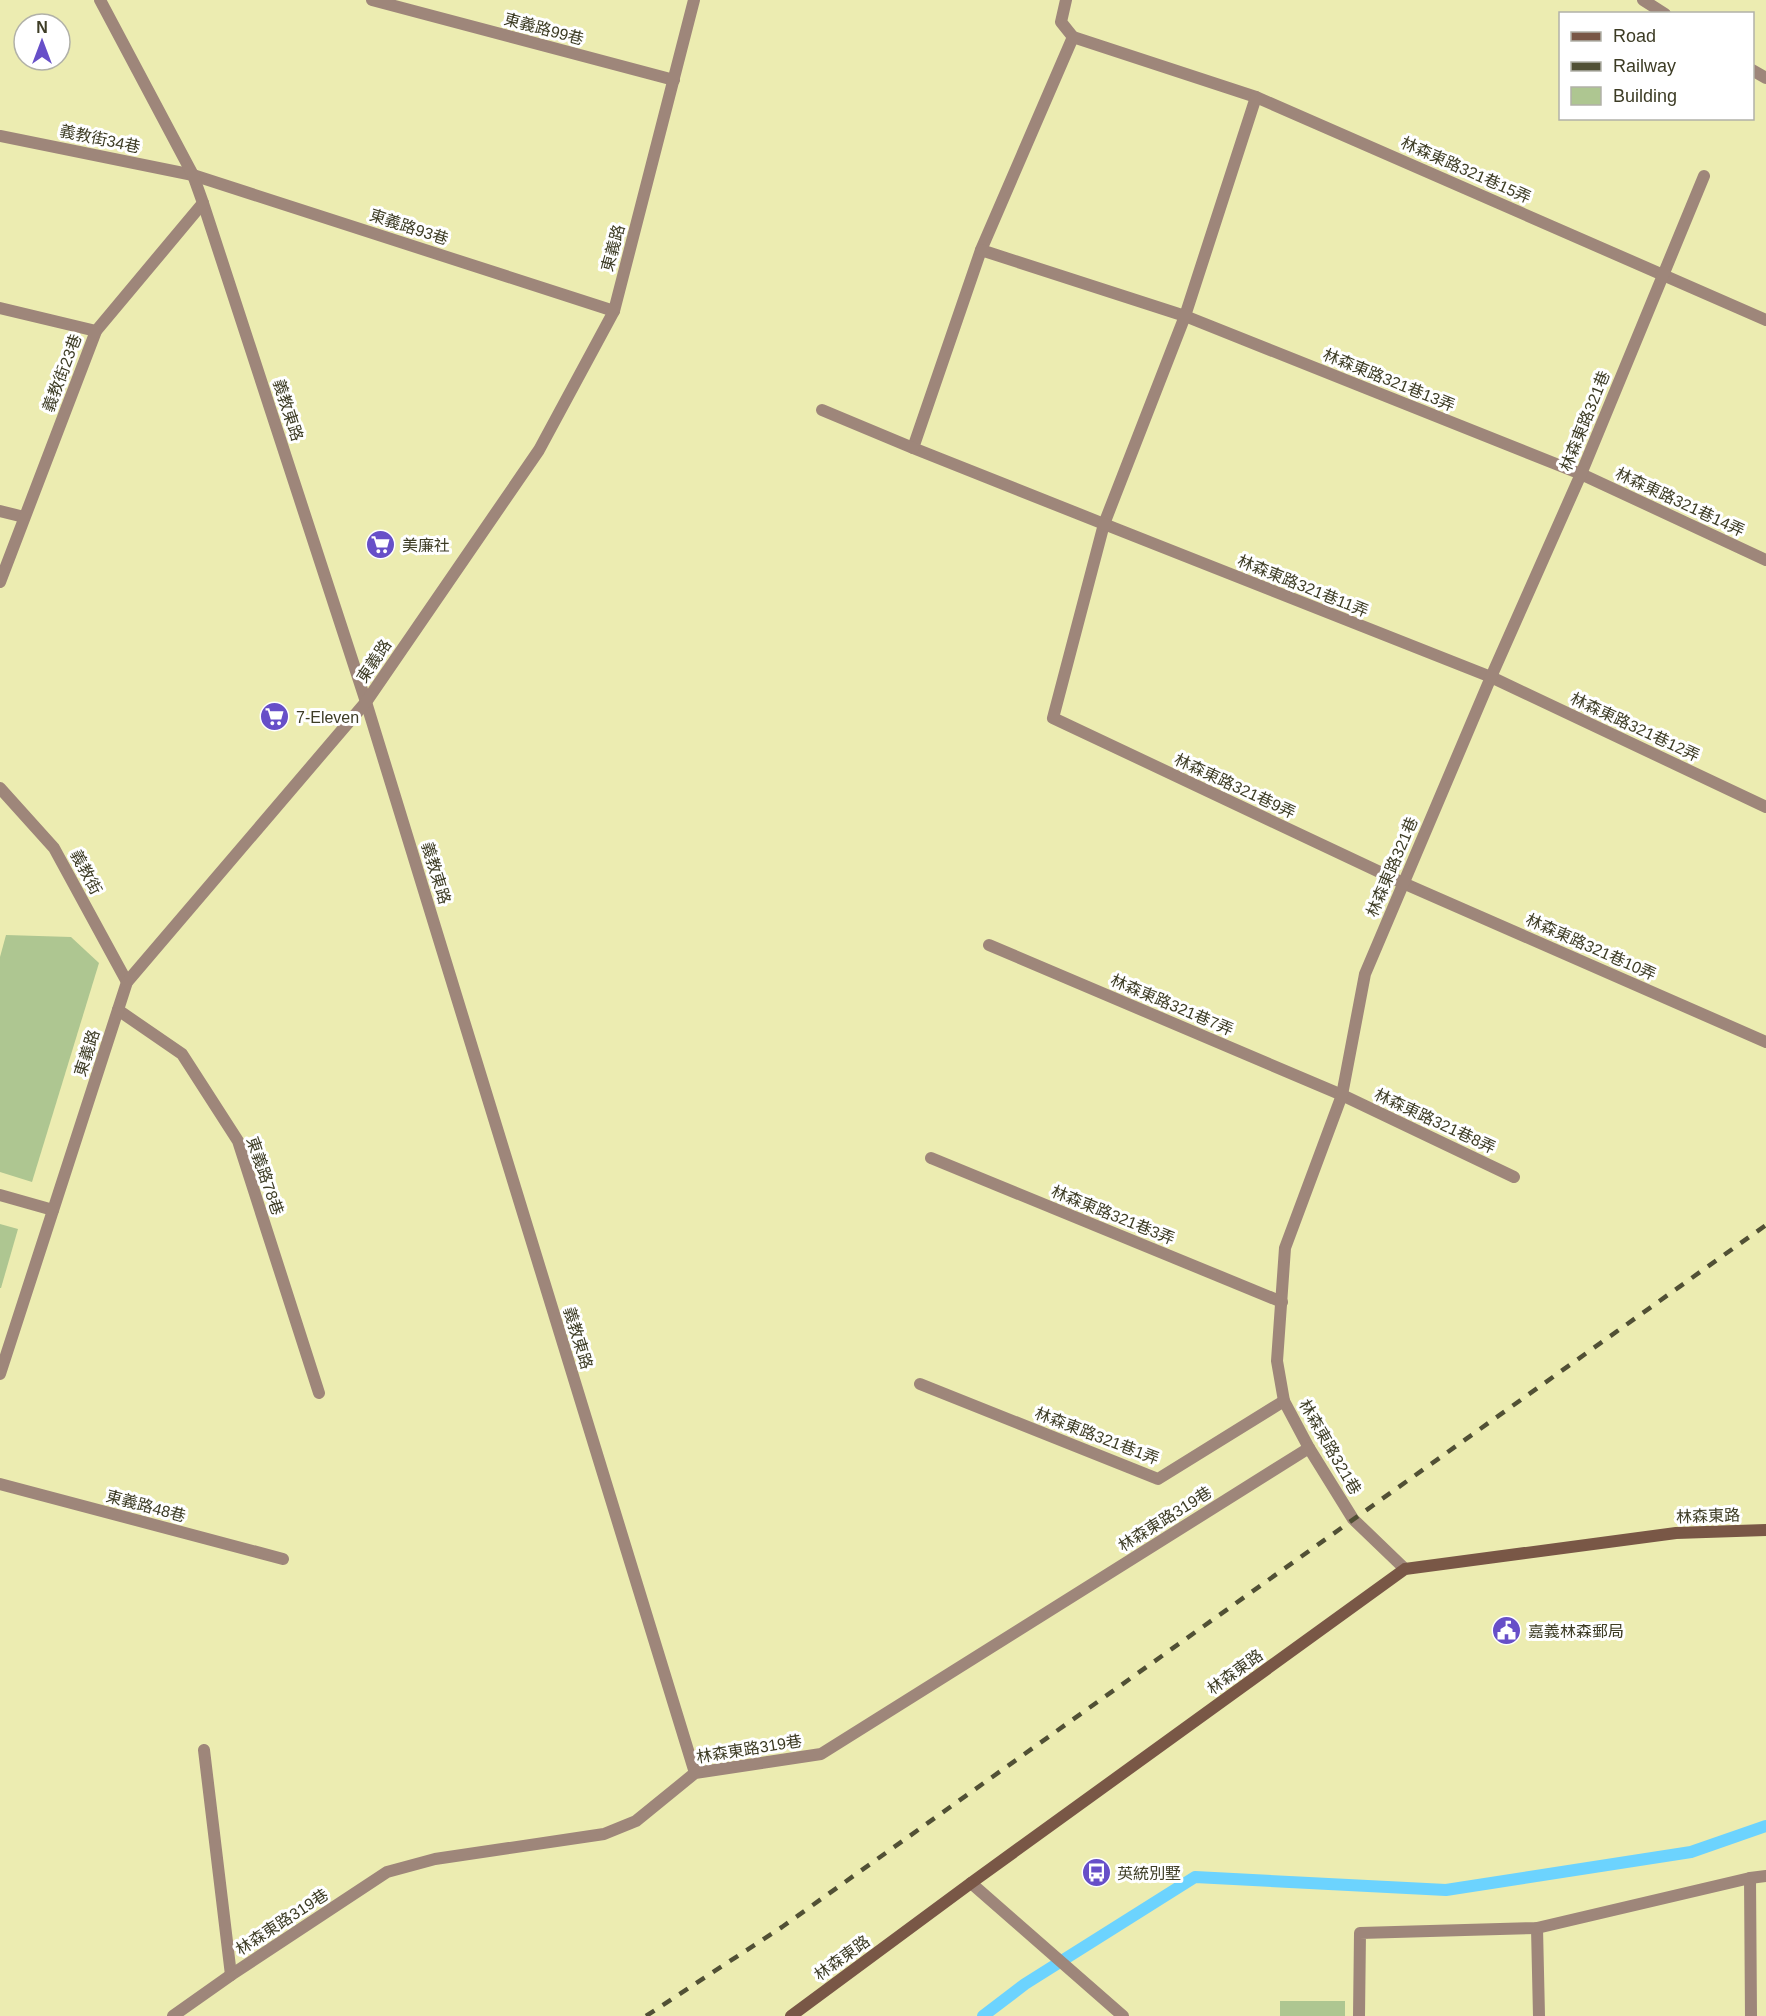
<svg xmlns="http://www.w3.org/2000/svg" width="1766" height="2016" font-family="Arial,'Noto Sans TC',sans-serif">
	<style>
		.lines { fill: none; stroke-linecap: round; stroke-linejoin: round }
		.stream { stroke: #6cd3fe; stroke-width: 12 }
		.building { fill: #aec691 }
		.lane { stroke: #9e867a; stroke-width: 12 }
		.street { stroke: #9e867a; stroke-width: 12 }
		.secondary { stroke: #795746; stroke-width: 12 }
		.rail { stroke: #515035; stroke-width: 4.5; stroke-dasharray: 10 10; stroke-linecap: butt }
		.labels { text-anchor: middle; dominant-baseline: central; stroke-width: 6; stroke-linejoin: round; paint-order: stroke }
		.street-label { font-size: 16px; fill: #3d3c25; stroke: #fff }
		.poi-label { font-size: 16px; fill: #3d3c25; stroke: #fff; text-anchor: start }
	</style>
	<rect width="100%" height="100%" fill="#ececb1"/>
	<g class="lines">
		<!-- stream -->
		<path class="stream" d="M983,2016L1025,1984L1195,1877L1446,1890L1691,1852L1766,1826"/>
	</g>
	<!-- building -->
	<g class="building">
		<path d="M6,935L71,937L99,963L32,1182L0,1172V957Z"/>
		<path d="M0,1224L18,1229L1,1288H0Z"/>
		<rect x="1280" y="2001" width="65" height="15"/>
	</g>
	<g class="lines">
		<!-- lane -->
		<g class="lane">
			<path d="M372,0L674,80"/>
			<path d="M1066,0L1061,22L1073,37L981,250L913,448L1104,524"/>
			<path d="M1643,0L1665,14"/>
			<path d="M1073,37L1256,97"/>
			<path d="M1752,70L1766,78"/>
			<path d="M0,136L193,175L614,311"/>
			<path d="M981,250L1185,316"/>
			<path d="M0,308L96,331"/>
			<path d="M822,410L913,448"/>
			<path d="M0,511L24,517"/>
			<path d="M0,582L96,331L203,203"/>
			<path d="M989,945L1342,1095L1514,1177"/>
			<path d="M118,1010L182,1054L238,1141L319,1393"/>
			<path d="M931,1158L1282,1302"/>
			<path d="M0,1195L53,1210"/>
			<path d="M920,1384L1158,1479L1284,1401"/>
			<path d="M0,1484L283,1559"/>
			<path d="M204,1750L231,1975"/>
			<path d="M1750,1878L1751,2016"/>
			<path d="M1537,1928L1539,2016"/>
			<path d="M1359,2016L1360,1933L1537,1928L1750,1878L1766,1876"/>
		</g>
		<!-- street -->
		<g class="street">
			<path d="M100,0L193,175L203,203L366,702L695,1773"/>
			<path d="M1185,316L1581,474L1766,560"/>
			<path d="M1766,320L1256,97L1185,316L1104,524L1053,718L1403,883L1766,1042"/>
			<path d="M1104,524L1491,677L1766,807"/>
			<path d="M0,788L54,848L127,982"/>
			<path d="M0,1374L127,982L366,702L539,450L614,311L694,0"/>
			<path d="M1405,1569L1353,1519L1309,1448L1284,1401L1277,1361L1285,1248L1342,1095L1365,974L1491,677L1581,474L1704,176"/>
			<path d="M971,1883L1123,2016"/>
			<path d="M173,2016L231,1975L387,1872L435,1859L604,1834L636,1821L695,1773L821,1754L1309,1448"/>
		</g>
		<!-- secondary -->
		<path class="secondary" d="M791,2016L971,1883L1405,1569L1676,1533L1766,1530"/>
		<!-- rail -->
		<path class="rail" d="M646,2016L782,1927L1766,1225"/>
	</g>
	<!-- icons -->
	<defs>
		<symbol id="supermarket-disc" viewBox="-11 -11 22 22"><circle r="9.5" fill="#674fc8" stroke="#fff"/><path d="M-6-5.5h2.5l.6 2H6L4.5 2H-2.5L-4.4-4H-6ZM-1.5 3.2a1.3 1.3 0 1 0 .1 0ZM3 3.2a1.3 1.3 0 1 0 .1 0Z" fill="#fff"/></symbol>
		<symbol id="civic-disc" viewBox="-11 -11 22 22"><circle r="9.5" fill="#674fc8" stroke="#fff"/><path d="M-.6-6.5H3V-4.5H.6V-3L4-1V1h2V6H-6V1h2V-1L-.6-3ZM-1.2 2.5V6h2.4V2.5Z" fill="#fff"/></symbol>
		<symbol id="bus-disc" viewBox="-11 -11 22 22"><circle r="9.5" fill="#674fc8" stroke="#fff"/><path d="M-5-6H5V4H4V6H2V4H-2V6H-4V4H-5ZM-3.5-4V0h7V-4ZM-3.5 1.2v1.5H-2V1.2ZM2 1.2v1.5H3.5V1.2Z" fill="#fff"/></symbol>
	</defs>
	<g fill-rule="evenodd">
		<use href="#supermarket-disc" x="364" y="528" width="33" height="33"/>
		<use href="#supermarket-disc" x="258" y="700" width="33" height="33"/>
		<use href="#civic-disc" x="1490" y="1614" width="33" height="33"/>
		<use href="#bus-disc" x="1080" y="1856" width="33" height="33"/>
	</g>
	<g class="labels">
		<!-- street labels -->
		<g class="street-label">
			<text transform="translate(544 29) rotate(15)">東義路99巷</text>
			<text transform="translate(100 139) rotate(12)">義教街34巷</text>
			<text transform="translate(1466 170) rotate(24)">林森東路321巷15弄</text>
			<text transform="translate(409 227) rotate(18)">東義路93巷</text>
			<text transform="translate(613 248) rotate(-75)">東義路</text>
			<text transform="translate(62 373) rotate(-69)">義教街23巷</text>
			<text transform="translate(1389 380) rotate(22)">林森東路321巷13弄</text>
			<text transform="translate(288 410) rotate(72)">義教東路</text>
			<text transform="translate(1585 421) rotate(-68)">林森東路321巷</text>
			<text transform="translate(1680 502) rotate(25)">林森東路321巷14弄</text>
			<text transform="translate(1303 586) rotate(22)">林森東路321巷11弄</text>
			<text transform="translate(374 661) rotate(-56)">東義路</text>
			<text transform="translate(1635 727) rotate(25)">林森東路321巷12弄</text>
			<text transform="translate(1235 786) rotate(25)">林森東路321巷9弄</text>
			<text transform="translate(1392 867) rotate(-67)">林森東路321巷</text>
			<text transform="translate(86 872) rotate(62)">義教街</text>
			<text transform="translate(436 873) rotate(73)">義教東路</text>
			<text transform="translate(1591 947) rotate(24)">林森東路321巷10弄</text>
			<text transform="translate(1172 1005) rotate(23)">林森東路321巷7弄</text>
			<text transform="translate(87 1053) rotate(-72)">東義路</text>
			<text transform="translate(1435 1121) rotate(25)">林森東路321巷8弄</text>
			<text transform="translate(265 1176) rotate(71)">東義路78巷</text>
			<text transform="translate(1113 1215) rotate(22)">林森東路321巷3弄</text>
			<text transform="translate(578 1338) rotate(73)">義教東路</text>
			<text transform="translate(1097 1436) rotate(21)">林森東路321巷1弄</text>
			<text transform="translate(1330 1447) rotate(60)">林森東路321巷</text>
			<text transform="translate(146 1506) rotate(15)">東義路48巷</text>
			<text transform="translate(1708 1516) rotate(-2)">林森東路</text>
			<text transform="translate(1165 1519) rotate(-32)">林森東路319巷</text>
			<text transform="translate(1235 1672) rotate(-36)">林森東路</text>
			<text transform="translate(749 1749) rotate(-9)">林森東路319巷</text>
			<text transform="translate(282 1922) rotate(-33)">林森東路319巷</text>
			<text transform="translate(842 1958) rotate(-36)">林森東路</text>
		</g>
		<!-- poi labels -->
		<g class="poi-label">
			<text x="402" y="545">美廉社</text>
			<text x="296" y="717">7-Eleven</text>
			<text x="1528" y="1631">嘉義林森郵局</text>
			<text x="1117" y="1873">英統別墅</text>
		</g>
	</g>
	<!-- legend -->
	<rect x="1559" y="12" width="195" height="108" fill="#ffffff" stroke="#b1b1a8" stroke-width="1.5"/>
	<rect x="1571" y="32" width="30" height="9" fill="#795746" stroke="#b1b1a8" stroke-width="1.5"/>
	<text x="1613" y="42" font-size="18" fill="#3d3c25">Road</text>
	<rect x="1571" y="62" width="30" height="9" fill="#515035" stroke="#b1b1a8" stroke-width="1.5"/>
	<text x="1613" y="72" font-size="18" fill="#3d3c25">Railway</text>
	<rect x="1571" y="87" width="30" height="18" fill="#aec691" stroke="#b1b1a8" stroke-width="1.5"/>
	<text x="1613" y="102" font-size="18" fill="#3d3c25">Building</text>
	<!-- north arrow -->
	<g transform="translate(42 42)"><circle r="28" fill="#ffffff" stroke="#b1b1a8" stroke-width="1.5"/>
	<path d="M0-4.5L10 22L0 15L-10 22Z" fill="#674fc8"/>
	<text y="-9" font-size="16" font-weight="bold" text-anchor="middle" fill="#3d3c25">N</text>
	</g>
</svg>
